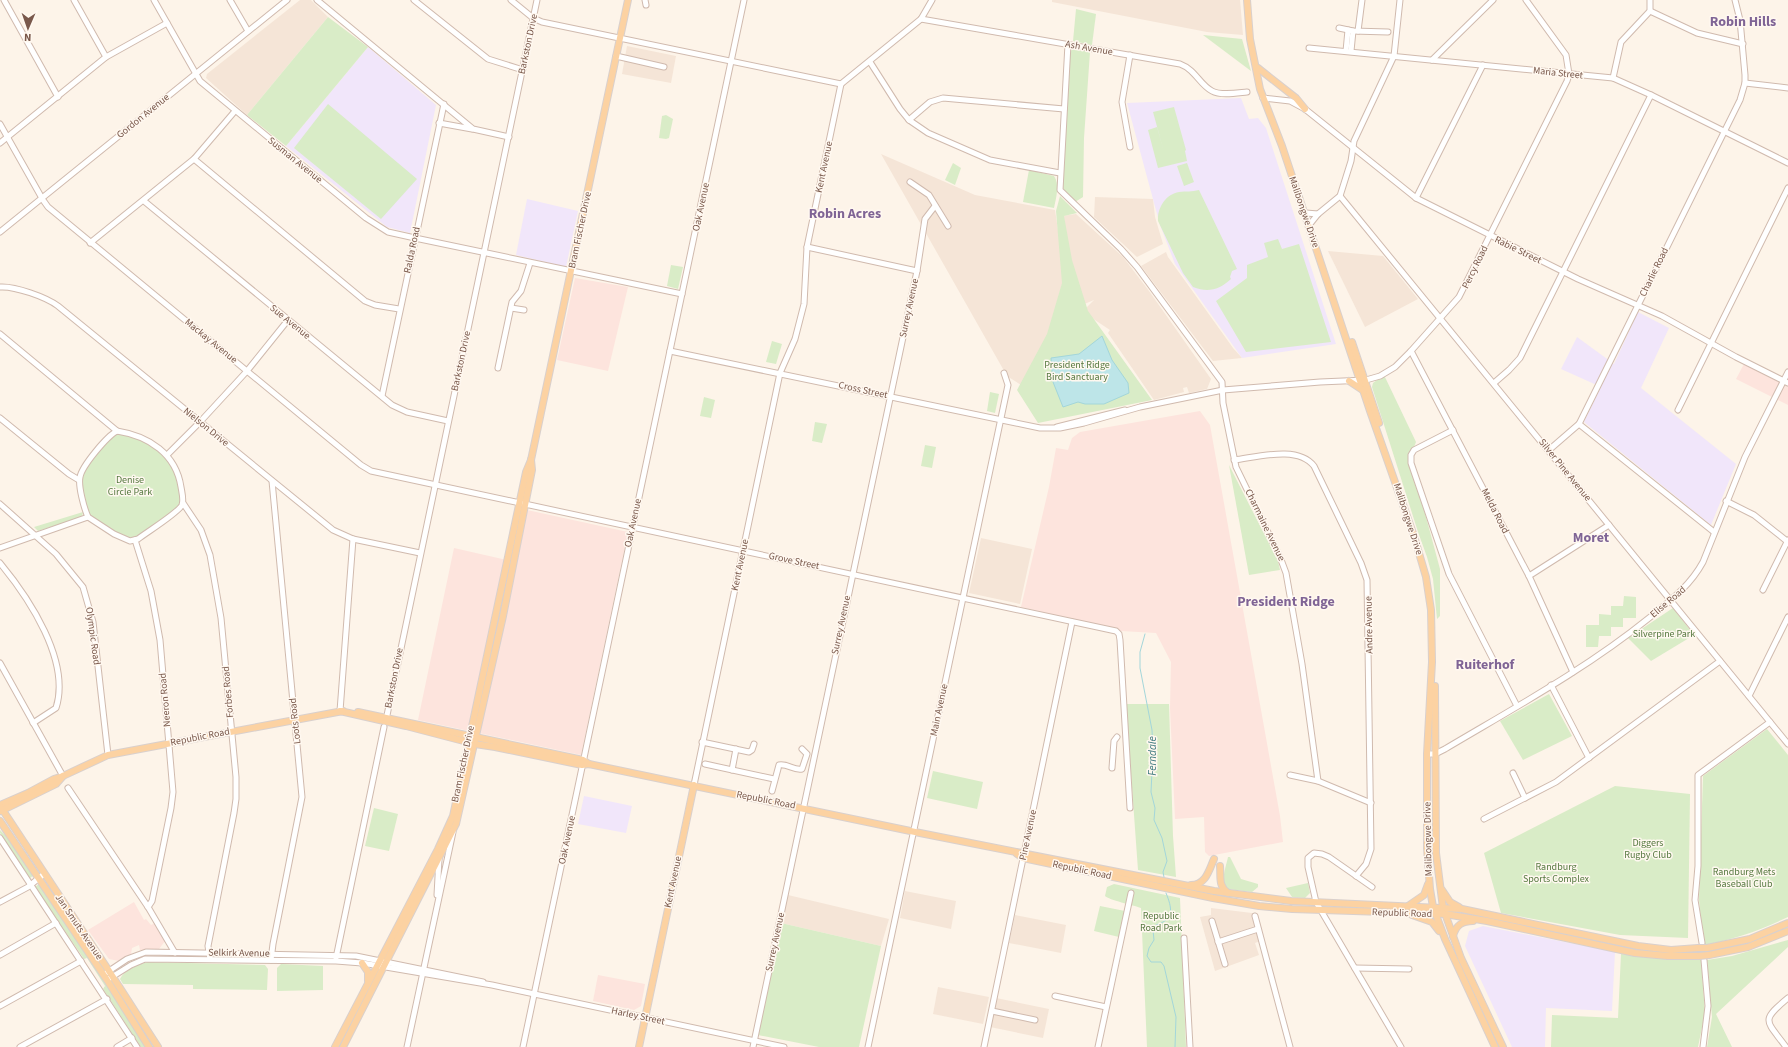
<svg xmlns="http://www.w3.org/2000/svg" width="1788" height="1047" font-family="'Source Sans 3',sans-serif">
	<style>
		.residential { fill: #f5e5d7 }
		.commercial { fill: #fde4dd }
		.education { fill: #f1e6fa }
		.green { fill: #d9ecc7 }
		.water { fill: #bde5e8; stroke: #a3d6da }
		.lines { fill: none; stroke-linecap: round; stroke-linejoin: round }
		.stream { stroke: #a3d6da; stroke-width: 1 }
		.minor-casing { stroke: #d0baae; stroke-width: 7 }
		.major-casing { stroke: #d9d0cd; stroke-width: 8 }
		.minor { stroke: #fff; stroke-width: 5 }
		.major { stroke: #fcd2a2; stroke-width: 6 }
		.major-bridge-casing { stroke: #d9d0cd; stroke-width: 8; stroke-linecap: butt }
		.major-bridge { stroke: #fcd2a2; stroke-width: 6 }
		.labels { text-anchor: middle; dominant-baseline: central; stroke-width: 3; stroke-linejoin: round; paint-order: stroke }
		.street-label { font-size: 10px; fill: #79584b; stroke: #fff8f0 }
		.park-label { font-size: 10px; fill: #567940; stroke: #fff8f0 }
		.water-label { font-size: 11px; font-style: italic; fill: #3e797e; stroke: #fff8f0 }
		.district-label { font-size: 14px; font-weight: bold; fill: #7f6495; stroke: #fff8f0 }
	</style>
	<rect width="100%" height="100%" fill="#fdf4e9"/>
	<!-- residential -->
	<g class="residential">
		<path d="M300,0H311L328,17L247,115L206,78L207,74Z"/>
		<path d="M1052,0H1240L1243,35L1207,32L1052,2Z"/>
		<path d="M627,46L676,56L671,83L622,74Z"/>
		<path d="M881,154L975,195L1055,210L1064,270L1063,281L1048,334L1021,385L1007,376Z"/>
		<path d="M1095,197L1153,199L1155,217L1163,244L1137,257L1094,217Z"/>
		<path d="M1076,214L1123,257L1149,291L1211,379L1207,389L1189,393L1187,387L1183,388L1184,392L1154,400L1108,333L1110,330L1089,316L1085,309L1094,300L1082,305L1069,259L1062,216Z"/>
		<path d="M1328,251L1383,256L1418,299L1365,327Z"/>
		<path d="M1166,252L1168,257L1233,348L1242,358L1213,361L1141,266Z"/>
		<path d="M981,538L1032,549L1020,604L969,593Z"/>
		<path d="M905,891L956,901L951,929L900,918Z"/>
		<path d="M788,895L889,919L881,946L781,923Z"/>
		<path d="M1211,908L1252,913L1263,940L1255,943L1259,955L1215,971L1200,917L1211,915Z"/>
		<path d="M1015,915L1066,925L1061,953L1009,943Z"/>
		<path d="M938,987L989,997L983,1024L933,1014Z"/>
		<path d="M996,998L1049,1009L1043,1038L990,1027Z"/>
	</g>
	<!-- commercial -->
	<g class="commercial">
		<path d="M575,278L628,287L608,371L557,360Z"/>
		<path d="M1744,364L1788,387V405L1736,379Z"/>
		<path d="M1200,411L1210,425L1280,816L1283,842L1209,856L1205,852L1204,817L1175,819L1170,708L1171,662L1156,633L1121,631L1021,607L1049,487L1056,448L1068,450L1072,438L1080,432Z"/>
		<path d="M527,510L628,532L581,755L418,720L454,548L516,562Z"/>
		<path d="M134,902L144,920L146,919L151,925L155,923L165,941L159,949L140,950L139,945L132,948L131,954L119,961L109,959L88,930Z"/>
		<path d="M598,975L645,984L641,1006L634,1010L593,1001Z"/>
	</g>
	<!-- education -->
	<g class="education">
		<path d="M368,47L436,105L410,233L387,227L286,146Z"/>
		<path d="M1241,98L1249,119L1258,118L1266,128L1336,344L1242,358L1175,264L1160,225L1127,103Z"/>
		<path d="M527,199L578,211L566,267L516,255Z"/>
		<path d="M1638,312L1669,328L1641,388L1736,464L1711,525L1584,422L1601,387L1561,369L1577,337L1614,364Z"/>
		<path d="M584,796L632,806L626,833L578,824Z"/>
		<path d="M1483,926L1615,952L1612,1011L1546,1008L1545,1047H1512L1465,946L1469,931Z"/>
	</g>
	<!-- green -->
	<g class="green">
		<path d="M1076,9L1096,14L1092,45L1073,41Z"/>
		<path d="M328,17L368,47L286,146L247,115Z"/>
		<path d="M1203,35L1242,39L1251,71Z"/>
		<path d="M1074,49L1090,52L1084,138L1083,197L1075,202L1062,188L1070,51Z"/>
		<path d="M328,104L417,179L381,219L294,148Z"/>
		<path d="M1174,107L1186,150L1185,151L1187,161L1158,168L1148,130L1157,127L1164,152L1153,112Z"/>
		<path d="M666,115L673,119L669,138L666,139L659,138L662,116Z"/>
		<path d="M953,163L961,168L955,185L945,180Z"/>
		<path d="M1187,163L1194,182L1184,186L1177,166Z"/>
		<path d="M1029,170L1054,176C1060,184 1056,199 1054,208L1023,202Z"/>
		<path d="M1199,190L1237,269L1232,271L1230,277L1231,279C1219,290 1208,293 1193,287L1183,273L1158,221C1157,208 1166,194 1179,192C1186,191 1192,192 1199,190Z"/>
		<path d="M1060,196L1077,213L1064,216L1072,260L1088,311L1152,400L1038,423L1017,390L1047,334L1062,283L1056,211Z"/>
		<path d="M1278,239L1282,249L1299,244L1331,342L1246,352L1216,301L1247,278V265L1268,257L1264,243Z"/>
		<path d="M671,265L683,267L678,289L667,286Z"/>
		<path d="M772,341L782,344L776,364L766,362Z"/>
		<path d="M1384,375L1416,442L1412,452V465L1440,569V616L1437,619L1433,579L1427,557L1418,532L1372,387L1373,383Z"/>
		<path d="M990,392L999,394L995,413L987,411Z"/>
		<path d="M704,397L715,400L711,418L700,416Z"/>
		<path d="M815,422L827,424L822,443L812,441Z"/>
		<path d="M116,431L140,437L168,457L175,467L182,505L134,541H130L87,518L80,473Z"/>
		<path d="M925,445L936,447L932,468L921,466Z"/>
		<path d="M1229,465L1278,561L1280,570L1249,575Z"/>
		<path d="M83,512L82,517L38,531L34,527Z"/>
		<path d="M1624,596L1636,597V618H1623V627H1611V636H1599L1598,647H1586V625H1599V614L1611,615V606H1623Z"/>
		<path d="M1673,608L1694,635L1651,661L1628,638Z"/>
		<path d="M1549,694L1572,736L1523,760L1500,721Z"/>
		<path d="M1126,704H1169L1173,836L1176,877L1138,870Z"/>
		<path d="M1767,729L1788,755V917C1758,931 1736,939 1703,945L1699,899L1703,776Z"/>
		<path d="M933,771L983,782L977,809L927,798Z"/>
		<path d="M1615,786L1690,794L1688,938L1620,935L1501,913L1484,853Z"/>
		<path d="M374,808L398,814L389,851L365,846Z"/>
		<path d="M0,830L6,836L34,875L30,878L0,833Z"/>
		<path d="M1228,857H1230L1241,879L1258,884V887L1252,892L1227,889C1220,881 1226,867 1228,857Z"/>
		<path d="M1308,883L1310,893L1305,898L1292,897L1286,888Z"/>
		<path d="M39,884L141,1037L145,1047H141L103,989L105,986L87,958L84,959L35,887Z"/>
		<path d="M1114,884L1180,898L1186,1047H1147L1141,908C1133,905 1109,900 1105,896L1107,887Z"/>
		<path d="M1100,906L1125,911L1119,937L1094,931Z"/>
		<path d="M781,923L881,946L859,1047H819L758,1035Z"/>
		<path d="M1788,940V947L1716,1014L1732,1047H1707L1712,1017L1707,960L1732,956Z"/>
		<path d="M1621,954L1701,959L1705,1013L1698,1047H1551L1552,1015L1618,1018Z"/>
		<path d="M148,962L265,965L268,969L267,990L193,989V985L123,984L120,979C124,970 139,964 148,962Z"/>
		<path d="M281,964L323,966V990L277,991V968Z"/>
	</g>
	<!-- water -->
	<path class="water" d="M1102,336L1112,360L1128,383L1129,393L1104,404H1085L1078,402L1063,407L1053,382L1051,358L1079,354Z"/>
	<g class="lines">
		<!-- stream -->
		<g class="stream">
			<path d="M1145,634L1140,652V668L1152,730L1153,751L1151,792L1155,808L1154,820L1162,838L1167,861L1163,872L1164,877"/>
			<path d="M1166,893C1172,908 1175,919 1156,925L1153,930L1154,940L1149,948L1147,956L1151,962H1161L1164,966L1176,1017L1175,1047"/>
		</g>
		<defs>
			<g id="minor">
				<path d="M4,0L58,97"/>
				<path d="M74,0L106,57"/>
				<path d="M154,0L200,81L366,218L388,232L415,238L682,294"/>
				<path d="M230,0L248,31"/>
				<path d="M317,0L473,129L509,137"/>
				<path d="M414,0L488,59L523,70"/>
				<path d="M511,0L533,18L542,22L841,84"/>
				<path d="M645,0L646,5"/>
				<path d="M1650,11L1697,33L1743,44"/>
				<path d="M921,19L1180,64C1196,70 1199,84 1212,91C1221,96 1237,93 1247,92"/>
				<path d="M1339,28L1353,31L1388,32"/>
				<path d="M1358,31L1362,0"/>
				<path d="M1068,44L1060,190L1121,249L1137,267L1222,382L1223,403L1236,467L1280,557L1286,573L1302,664L1318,781"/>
				<path d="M1309,48L1613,78L1651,95L1788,163"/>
				<path d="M1346,51L1348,30"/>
				<path d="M1351,51L1353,31"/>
				<path d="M1130,55L1122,102L1130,147"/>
				<path d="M616,56L664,67"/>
				<path d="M1432,60L1493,0"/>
				<path d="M870,62L900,109L909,120L928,133L990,160L1060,173"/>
				<path d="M1613,78L1621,42L1650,11V0"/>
				<path d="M1745,83L1788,88"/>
				<path d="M841,84L921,19L932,0"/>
				<path d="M1263,98L1290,101L1305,109L1416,198L1578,279L1662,316L1736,357L1788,383"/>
				<path d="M909,120L930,102L943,98L1064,109"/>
				<path d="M439,123L472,129"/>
				<path d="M0,124L43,200L48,207L361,465L371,471L1116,631L1119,634L1120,640L1130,808"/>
				<path d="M0,143L106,57L167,23"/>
				<path d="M194,159L365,301L375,305L399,309"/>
				<path d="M910,182L929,195L948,226"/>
				<path d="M1340,196L1788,744"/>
				<path d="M1416,198L1483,65"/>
				<path d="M144,201L392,405L407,412L448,421"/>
				<path d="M1306,213L1318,214"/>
				<path d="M1310,224L1318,214L1340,196L1351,161L1354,141L1394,56L1400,0"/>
				<path d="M0,232L287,0"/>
				<path d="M90,243L194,159L235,111"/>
				<path d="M807,247L917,271"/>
				<path d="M0,287C15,286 46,297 58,306L333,530L353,539L420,553"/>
				<path d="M511,308L524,310"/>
				<path d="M0,334L117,431"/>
				<path d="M670,351L1040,428H1060L1084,423L1140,407L1223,390L1320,382L1366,380L1380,376L1395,367L1411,351L1459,297L1567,81L1569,74L1566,55L1526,0"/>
				<path d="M1411,351L1529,576L1573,672"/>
				<path d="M498,368L512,302L521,291L530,263"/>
				<path d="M1494,383L1509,370L1520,358L1651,95"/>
				<path d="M382,396L444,104"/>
				<path d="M1678,410L1788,188"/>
				<path d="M0,418L69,474L79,480"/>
				<path d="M1579,424L1714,532"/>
				<path d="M1057,427L1125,410"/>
				<path d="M1453,430L1414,450L1411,455V463L1449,574L1517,706"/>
				<path d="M117,431C149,436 176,454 181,487C182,493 184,500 182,505C178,513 147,532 138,539L130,541L114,534L88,517C84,508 78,486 80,477C82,466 107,436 117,431Z"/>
				<path d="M1549,450L1579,424L1740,100L1745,83V75L1740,20L1735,0"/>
				<path d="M167,455L200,422L247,371L288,320"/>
				<path d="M1234,460C1258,457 1298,445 1314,466L1361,563L1367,580L1371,849L1366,864L1356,876"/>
				<path d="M1726,501L1754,515L1788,542"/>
				<path d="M183,503L201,530L210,555L221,618L236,777V799L234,813L208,946L210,959"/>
				<path d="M0,504L56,554L83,587L93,622L108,755"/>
				<path d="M135,540L151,591L160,640L173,792L171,808L152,901L148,907"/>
				<path d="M0,548L88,517"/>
				<path d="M0,563C29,598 71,661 56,708L33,723"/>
				<path d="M1529,576L1609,525"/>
				<path d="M1763,590L1788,540"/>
				<path d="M0,663L63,776"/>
				<path d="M1551,685L1589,758"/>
				<path d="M1749,696L1788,617"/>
				<path d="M340,711L353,539"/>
				<path d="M386,720L537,0"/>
				<path d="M702,742L749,752L752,750L754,744"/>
				<path d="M1427,754H1435L1445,749C1514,708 1586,669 1649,618C1670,601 1690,586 1703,562L1745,457L1788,372"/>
				<path d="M705,764L774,779"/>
				<path d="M1112,768L1114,741L1117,737"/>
				<path d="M732,770L736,749"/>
				<path d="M1513,773L1525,798"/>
				<path d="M1290,775L1318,781L1371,803"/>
				<path d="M694,785L780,373L795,339L804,304L807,247L841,84"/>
				<path d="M68,788L148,907L175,953"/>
				<path d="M772,791L779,765C787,763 794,771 802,769L807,754L802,749"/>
				<path d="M1484,819L1556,782L1720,661"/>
				<path d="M0,838L137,1047"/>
				<path d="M1372,887L1329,857L1322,854L1314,853L1308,858V867L1316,902L1401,1047"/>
				<path d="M437,895L439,859"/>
				<path d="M0,902L28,887L44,874"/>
				<path d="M1255,916L1290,1047"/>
				<path d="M1212,921L1225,964"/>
				<path d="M1184,938L1190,1047"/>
				<path d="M1218,942L1258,929"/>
				<path d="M1702,943L1695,900L1698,866V775L1770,722"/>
				<path d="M0,955L56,923"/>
				<path d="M336,958L384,727"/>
				<path d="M271,960L273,944L302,797L272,481"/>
				<path d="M1355,968L1409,969"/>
				<path d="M106,973L127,959L146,952L356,956L483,982"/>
				<path d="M107,980L131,965L145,959L336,961L362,963L492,985L784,1047"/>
				<path d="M1055,996L1106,1007"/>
				<path d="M0,1006L81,961"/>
				<path d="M992,1011L1035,1020"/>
				<path d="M20,1047L107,999"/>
				<path d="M117,1047L132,1038"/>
				<path d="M407,1047L453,832"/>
				<path d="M523,1047L744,0"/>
				<path d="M753,1047L917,271L925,219L935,206"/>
				<path d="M868,1047L1008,385L1004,373"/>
				<path d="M984,1047L1072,622"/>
				<path d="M1098,1047L1131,893"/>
				<path d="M1703,1047L1708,1006L1704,960"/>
				<path d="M1786,1047C1766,1020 1760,1021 1788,998"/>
			</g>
			<g id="major">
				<path d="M1247,0L1250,39L1260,89L1282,146L1370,411L1414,536L1426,577L1431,610L1432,662L1427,754V848L1430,889L1433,907L1445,939L1495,1047"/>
				<path d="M1258,68L1296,98L1305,109"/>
				<path d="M1352,342L1379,423"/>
				<path d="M1349,381L1364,391"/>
				<path d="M1435,686L1436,853L1443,908L1461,958L1503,1047"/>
				<path d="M340,711L406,726L475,744L495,747L582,765L589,764L920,833L1214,891L1291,901L1462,909L1638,946L1671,950L1698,948"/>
				<path d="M358,712L583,760L589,764"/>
				<path d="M0,805L28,793L54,779L63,776L108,755L343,711"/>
				<path d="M0,806L109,971L158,1047"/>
				<path d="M1,811L56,784L63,776"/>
				<path d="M0,821L107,980L149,1047"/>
				<path d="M1017,854L1023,858L1213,898L1259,906L1292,909L1445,914L1487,921L1635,953L1668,956H1699"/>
				<path d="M1220,866C1221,877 1218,886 1228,893"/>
				<path d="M1191,885C1206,885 1209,870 1214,859"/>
				<path d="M1442,890L1450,902L1459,907"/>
				<path d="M1408,906L1424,895L1428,884"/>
				<path d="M1412,915L1432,922L1439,931"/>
				<path d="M1453,936C1456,925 1462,921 1473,921"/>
				<path d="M1707,948L1750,939L1788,923"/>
				<path d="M1709,955L1748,947L1788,931"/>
				<path d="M362,963L368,972V981"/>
				<path d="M335,1047L438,849L453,816L526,472L531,460L628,0"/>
				<path d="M343,1047L456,824L503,616L532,470L531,460"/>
				<path d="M639,1047L694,785"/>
			</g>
		</defs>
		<!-- minor casing -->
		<use href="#minor" class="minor-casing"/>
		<!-- major casing -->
		<use href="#major" class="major-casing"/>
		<!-- minor -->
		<use href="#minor" class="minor"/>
		<!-- major -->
		<use href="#major" class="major"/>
		<defs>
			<g id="major-bridge">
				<path d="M1698,948H1707"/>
				<path d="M1699,956L1709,955"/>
			</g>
		</defs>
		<!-- major-bridge casing -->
		<use href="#major-bridge" class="major-bridge-casing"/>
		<!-- major-bridge -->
		<use href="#major-bridge" class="major-bridge"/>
	</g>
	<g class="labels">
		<!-- street labels -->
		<g class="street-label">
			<text transform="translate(528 44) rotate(-78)">Barkston Drive</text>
			<text transform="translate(1089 48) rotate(10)">Ash Avenue</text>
			<text transform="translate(1558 73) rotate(6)">Maria Street</text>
			<text transform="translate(143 116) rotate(-39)">Gordon Avenue</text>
			<text transform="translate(295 160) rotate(39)">Susman Avenue</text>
			<text transform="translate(824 167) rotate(-78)">Kent Avenue</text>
			<text transform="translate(701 207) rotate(-78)">Oak Avenue</text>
			<text transform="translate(1304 212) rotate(71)">Malibongwe Drive</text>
			<text transform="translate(580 230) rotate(-78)">Bram Fischer Drive</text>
			<text transform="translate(412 250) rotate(-78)">Ralda Road</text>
			<text transform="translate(1518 250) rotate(26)">Rabie Street</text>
			<text transform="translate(1475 267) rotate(-64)">Percy Road</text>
			<text transform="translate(1654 272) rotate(-64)">Charlie Road</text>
			<text transform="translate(909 308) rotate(-78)">Surrey Avenue</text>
			<text transform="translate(290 322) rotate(39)">Sue Avenue</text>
			<text transform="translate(211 341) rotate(39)">Mackay Avenue</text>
			<text transform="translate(461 361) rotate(-78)">Barkston Drive</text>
			<text transform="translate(863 390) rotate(12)">Cross Street</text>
			<text transform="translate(206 427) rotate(39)">Nielson Drive</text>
			<text transform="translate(1565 470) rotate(51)">Silver Pine Avenue</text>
			<text transform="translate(1495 511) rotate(63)">Melda Road</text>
			<text transform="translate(1408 519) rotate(72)">Malibongwe Drive</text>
			<text transform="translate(633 523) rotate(-78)">Oak Avenue</text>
			<text transform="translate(1265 525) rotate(64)">Charmaine Avenue</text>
			<text transform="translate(794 561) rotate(12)">Grove Street</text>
			<text transform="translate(740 565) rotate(-78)">Kent Avenue</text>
			<text transform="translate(1668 602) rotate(-40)">Elise Road</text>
			<text transform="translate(841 625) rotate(-78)">Surrey Avenue</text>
			<text transform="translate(1369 625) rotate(-91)">Andre Avenue</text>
			<text transform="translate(93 636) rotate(82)">Olympic Road</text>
			<text transform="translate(394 678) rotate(-79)">Barkston Drive</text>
			<text transform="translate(228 692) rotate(-95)">Forbes Road</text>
			<text transform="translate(165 700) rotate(-95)">Neeron Road</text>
			<text transform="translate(939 710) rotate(-78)">Main Avenue</text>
			<text transform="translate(295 721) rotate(-96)">Loots Road</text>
			<text transform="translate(200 737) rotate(-11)">Republic Road</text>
			<text transform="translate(463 764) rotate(-78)">Bram Fischer Drive</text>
			<text transform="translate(766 800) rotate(11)">Republic Road</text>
			<text transform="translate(1028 835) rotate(-78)">Pine Avenue</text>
			<text transform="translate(1428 839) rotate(-91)">Malibongwe Drive</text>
			<text transform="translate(567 840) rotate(-78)">Oak Avenue</text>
			<text transform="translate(1082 870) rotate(12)">Republic Road</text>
			<text transform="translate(673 882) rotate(-78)">Kent Avenue</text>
			<text transform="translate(1402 913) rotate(2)">Republic Road</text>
			<text transform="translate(79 927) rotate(56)">Jan Smuts Avenue</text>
			<text transform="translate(775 942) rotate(-78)">Surrey Avenue</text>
			<text transform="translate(239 953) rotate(1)">Selkirk Avenue</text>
			<text transform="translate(638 1016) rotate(12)">Harley Street</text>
		</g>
		<!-- park labels -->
		<g class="park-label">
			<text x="1077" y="365">President Ridge<tspan x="1077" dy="12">Bird Sanctuary</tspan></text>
			<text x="130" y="480">Denise<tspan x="130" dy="12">Circle Park</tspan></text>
			<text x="1664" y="634">Silverpine Park</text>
			<text x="1648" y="843">Diggers<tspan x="1648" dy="12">Rugby Club</tspan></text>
			<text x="1556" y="867">Randburg<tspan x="1556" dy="12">Sports Complex</tspan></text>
			<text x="1744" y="872">Randburg Mets<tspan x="1744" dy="12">Baseball Club</tspan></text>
			<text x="1161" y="916">Republic<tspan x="1161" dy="12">Road Park</tspan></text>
		</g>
		<!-- water labels -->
		<g class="water-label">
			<text transform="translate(1152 756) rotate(-90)">Ferndale</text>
		</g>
		<!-- district labels -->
		<g class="district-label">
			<text x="1743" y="22">Robin Hills</text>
			<text x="845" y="214">Robin Acres</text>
			<text x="1591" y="538">Moret</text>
			<text x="1286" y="602">President Ridge</text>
			<text x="1485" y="665">Ruiterhof</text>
		</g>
	</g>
	<!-- north arrow -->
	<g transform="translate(28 28) rotate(182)" stroke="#fff8f0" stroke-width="3" paint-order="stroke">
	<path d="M0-3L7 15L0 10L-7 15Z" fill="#79584b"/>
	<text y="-6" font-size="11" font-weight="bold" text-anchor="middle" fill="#79584b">N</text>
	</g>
</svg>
